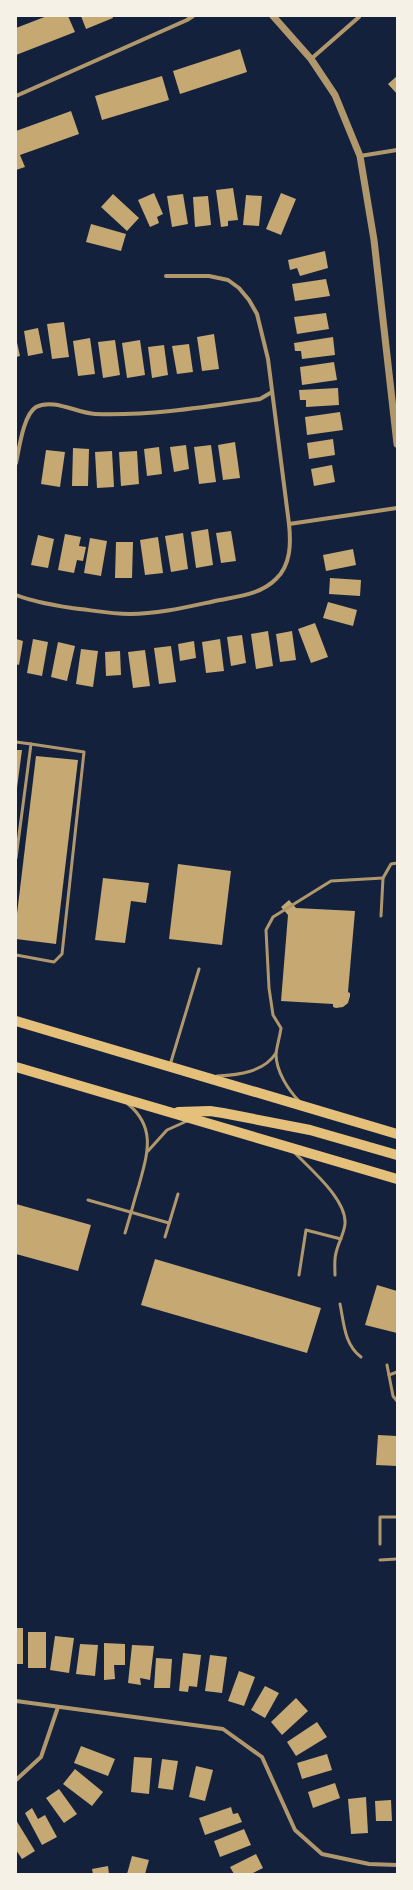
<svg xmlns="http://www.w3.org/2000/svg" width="413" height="1890" font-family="Cabin,sans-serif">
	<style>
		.building { fill: #c6a872 }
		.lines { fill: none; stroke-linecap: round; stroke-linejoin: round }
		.service { stroke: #b1986c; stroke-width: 3 }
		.minor { stroke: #b1986c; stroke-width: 4 }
		.tertiary { stroke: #b1986c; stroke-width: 7 }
		.primary { stroke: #e5c07b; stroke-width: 10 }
	</style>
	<rect width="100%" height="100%" fill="#14213d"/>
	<!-- building -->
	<g class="building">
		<path d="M47,16H68L75,32L16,55V28Z"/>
		<path d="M81,16H112L113,18L86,29Z"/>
		<path d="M240,49L247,72L180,94L173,71Z"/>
		<path d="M162,76L169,100L102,120L95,96Z"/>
		<path d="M397,76V94L388,84Z"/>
		<path d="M71,111L79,134L20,155L25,167L16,170V131Z"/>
		<path d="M233,188L238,220L228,221V226L221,227L216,190Z"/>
		<path d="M154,193L163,214L157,217L159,223L150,227L138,200Z"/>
		<path d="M281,193L296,199L281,235L266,229Z"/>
		<path d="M113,194L139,218L127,231L101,207Z"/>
		<path d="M183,194L188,224L172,227L167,196Z"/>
		<path d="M246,195L262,196L259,226L243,225Z"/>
		<path d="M208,196L211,225L195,227L193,197Z"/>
		<path d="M91,224L126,234L121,251L86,242Z"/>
		<path d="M325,251L328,268L300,276L297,268L290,270L288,260Z"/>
		<path d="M326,279L330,296L295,301L292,284Z"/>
		<path d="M326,313L329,329L297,334L294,317Z"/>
		<path d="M64,322L69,357L52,359L47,324Z"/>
		<path d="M38,328L43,353L28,356L24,331Z"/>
		<path d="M214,334L219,369L202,371L197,337Z"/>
		<path d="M333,337L335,355L302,359L301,351H295L294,343Z"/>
		<path d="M16,338L20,356L16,357Z"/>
		<path d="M90,338L95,374L78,376L73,341Z"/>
		<path d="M115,340L120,375L103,378L98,342Z"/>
		<path d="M140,340L145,375L127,378L122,343Z"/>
		<path d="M189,344L193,372L177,374L172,346Z"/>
		<path d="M164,345L168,375L152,378L148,347Z"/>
		<path d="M334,362L337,380L302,385L300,367Z"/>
		<path d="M338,388L339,405L306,407V400H300L299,390Z"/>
		<path d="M340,412L343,430L307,435L305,417Z"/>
		<path d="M333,439L335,455L309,459L307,443Z"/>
		<path d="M235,442L240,478L223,480L218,445Z"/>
		<path d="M186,445L189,469L174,472L170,447Z"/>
		<path d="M211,445L216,482L199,484L194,447Z"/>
		<path d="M159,447L162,474L147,476L144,449Z"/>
		<path d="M73,448L89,449L88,486H72Z"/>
		<path d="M46,450L65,452L60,487L41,484Z"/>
		<path d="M112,451L114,487L97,488L95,452Z"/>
		<path d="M137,451L139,484L121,486L119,452Z"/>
		<path d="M332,465L335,482L314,486L311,469Z"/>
		<path d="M208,529L213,565L196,568L191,532Z"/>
		<path d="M231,531L236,561L221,563L216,533Z"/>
		<path d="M183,533L188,569L171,572L165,536Z"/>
		<path d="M65,534L81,537L79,546L86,547L83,561L77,560L74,573L58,570Z"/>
		<path d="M38,535L54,539L48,568L31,565Z"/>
		<path d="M158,537L163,573L145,575L140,540Z"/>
		<path d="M90,538L107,541L101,576L84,573Z"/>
		<path d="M116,542H133L132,578H115Z"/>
		<path d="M353,549L356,565L326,571L323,555Z"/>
		<path d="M330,578L361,580L360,596L329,594Z"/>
		<path d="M328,602L357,610L353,626L323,618Z"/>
		<path d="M315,623L328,657L311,663L298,629Z"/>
		<path d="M268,631L273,666L256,669L251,634Z"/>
		<path d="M292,631L296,660L280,662L276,634Z"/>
		<path d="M242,635L246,663L231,666L227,637Z"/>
		<path d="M16,639L23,641L19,665L16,664Z"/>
		<path d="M33,639L48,642L42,676L27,673Z"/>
		<path d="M220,639L224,671L206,673L202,642Z"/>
		<path d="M194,641L196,658L180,661L178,644Z"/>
		<path d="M58,642L75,646L67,681L51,677Z"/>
		<path d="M171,646L176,682L159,684L154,648Z"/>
		<path d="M81,649L98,651L93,687L76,684Z"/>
		<path d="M145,650L150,686L133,688L128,652Z"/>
		<path d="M120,651L121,675L106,676L105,652Z"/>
		<path d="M16,750H22L17,788H16Z"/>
		<path d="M36,756L78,760L56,944L16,939V922Z"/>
		<path d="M178,864L231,871L222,945L169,939Z"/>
		<path d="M103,878L149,883L146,903L131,901L125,943L95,940Z"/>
		<path d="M289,900L296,908L355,911L348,992L350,993V996L348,1003L343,1007L336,1008L333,1007V1004L281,1001L288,915L281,907Z"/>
		<path d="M16,1204L91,1225L78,1271L16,1254Z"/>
		<path d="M155,1259L321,1308L307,1353L141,1305Z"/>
		<path d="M377,1285L397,1291V1333L365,1325Z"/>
		<path d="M378,1435L397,1436V1466L376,1465Z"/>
		<rect x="16" y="1628" width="7" height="36"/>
		<rect x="28" y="1632" width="18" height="36"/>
		<path d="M55,1636L74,1638L69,1673L50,1670Z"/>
		<path d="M104,1643L125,1644V1665H114L115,1679L104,1680Z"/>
		<path d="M80,1644L98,1645L95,1676L76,1674Z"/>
		<path d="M132,1645L154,1646L150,1680L140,1678L141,1685L128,1683Z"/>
		<path d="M183,1653L201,1655L197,1687L189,1686L188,1692L179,1691Z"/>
		<path d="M210,1655L227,1657L222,1693L205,1691Z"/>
		<path d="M156,1658L172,1659L170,1688H154Z"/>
		<path d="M239,1671L255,1677L244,1706L228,1701Z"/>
		<path d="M265,1686L279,1693L265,1718L251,1710Z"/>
		<path d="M296,1698L308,1711L282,1735L271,1722Z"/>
		<path d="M317,1722L327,1737L296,1756L287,1742Z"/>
		<path d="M81,1746L115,1759L108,1776L74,1763Z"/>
		<path d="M327,1754L332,1770L302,1779L297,1763Z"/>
		<path d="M134,1757L152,1758L149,1794L131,1792Z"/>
		<path d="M162,1759L178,1761L173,1790L158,1788Z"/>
		<path d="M196,1766L213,1770L205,1801L189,1797Z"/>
		<path d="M75,1769L103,1792L92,1806L63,1784Z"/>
		<path d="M335,1783L340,1798L313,1808L308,1792Z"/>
		<path d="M59,1789L77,1814L64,1823L46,1798Z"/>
		<path d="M366,1797L368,1833L351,1834L348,1799Z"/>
		<path d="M391,1800L392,1821H376L375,1801Z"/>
		<path d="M231,1807L233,1814L238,1813L242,1822L205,1835L199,1818Z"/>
		<path d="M32,1808L38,1819L45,1815L57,1837L42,1845L25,1813Z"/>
		<path d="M16,1820L35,1851L22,1859L16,1850Z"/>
		<path d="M244,1829L251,1845L220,1857L214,1841Z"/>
		<path d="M256,1854L263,1868L251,1874H234L230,1867Z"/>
		<path d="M132,1856L149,1860L145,1874H127Z"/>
		<path d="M108,1866L109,1874H93L92,1869Z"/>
	</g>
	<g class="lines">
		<!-- service -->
		<g class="service">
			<path d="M16,742L31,744L16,858"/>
			<path d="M381,916L383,878L391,864L397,863"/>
			<path d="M16,955L54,962L62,954L84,752L31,744"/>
			<path d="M170,1065L199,969"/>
			<path d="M217,1076C239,1075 264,1072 276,1053"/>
			<path d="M300,1102C288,1090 276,1071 276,1054C277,1045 280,1036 281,1028L273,1015L269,988L266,930L273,917L331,881L383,878"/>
			<path d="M148,1151L167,1130L187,1121"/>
			<path d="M294,1152C309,1168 347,1199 345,1224C344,1234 338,1243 336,1253C334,1260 335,1268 335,1275"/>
			<path d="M88,1200L169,1223"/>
			<path d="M125,1233C130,1217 134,1201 139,1185C147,1155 157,1128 128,1104"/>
			<path d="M165,1237L178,1194"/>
			<path d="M299,1275L306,1230L341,1239"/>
			<path d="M340,1304C344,1323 344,1344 361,1357"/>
			<path d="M387,1365L393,1396L397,1401"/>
			<path d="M389,1375L397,1372"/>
			<path d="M380,1544V1517H397"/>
			<path d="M380,1560L397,1559"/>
		</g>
		<!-- minor -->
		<g class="minor">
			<path d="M311,59L359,17"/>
			<path d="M16,96L187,20L193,16"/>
			<path d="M360,156L397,150"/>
			<path d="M16,463C19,450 23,415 36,407C53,398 77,413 95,414C150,416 205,407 260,399L272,392"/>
			<path d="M289,524L397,508"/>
			<path d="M16,595C34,602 53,605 72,608C91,610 110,614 130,614C160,614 191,606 220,600C240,596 261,594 276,579C291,565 291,543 289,524L268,359L257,314L249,300L239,288L228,280L209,276H166"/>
			<path d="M16,1701L223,1729L262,1757L295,1830L322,1854L369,1864L397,1865"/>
			<path d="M16,1780L41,1757L58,1707"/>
		</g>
		<!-- tertiary -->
		<path class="tertiary" d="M273,16L311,59L335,95L360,156L374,240L397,444"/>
		<!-- primary -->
		<g class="primary">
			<path d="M16,1021L397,1134"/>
			<path d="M16,1067L397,1179"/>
			<path d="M178,1112L210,1111L223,1113L310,1130L397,1155"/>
		</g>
	</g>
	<!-- border -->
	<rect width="413" height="1890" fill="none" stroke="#f6f1e7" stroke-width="34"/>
</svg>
